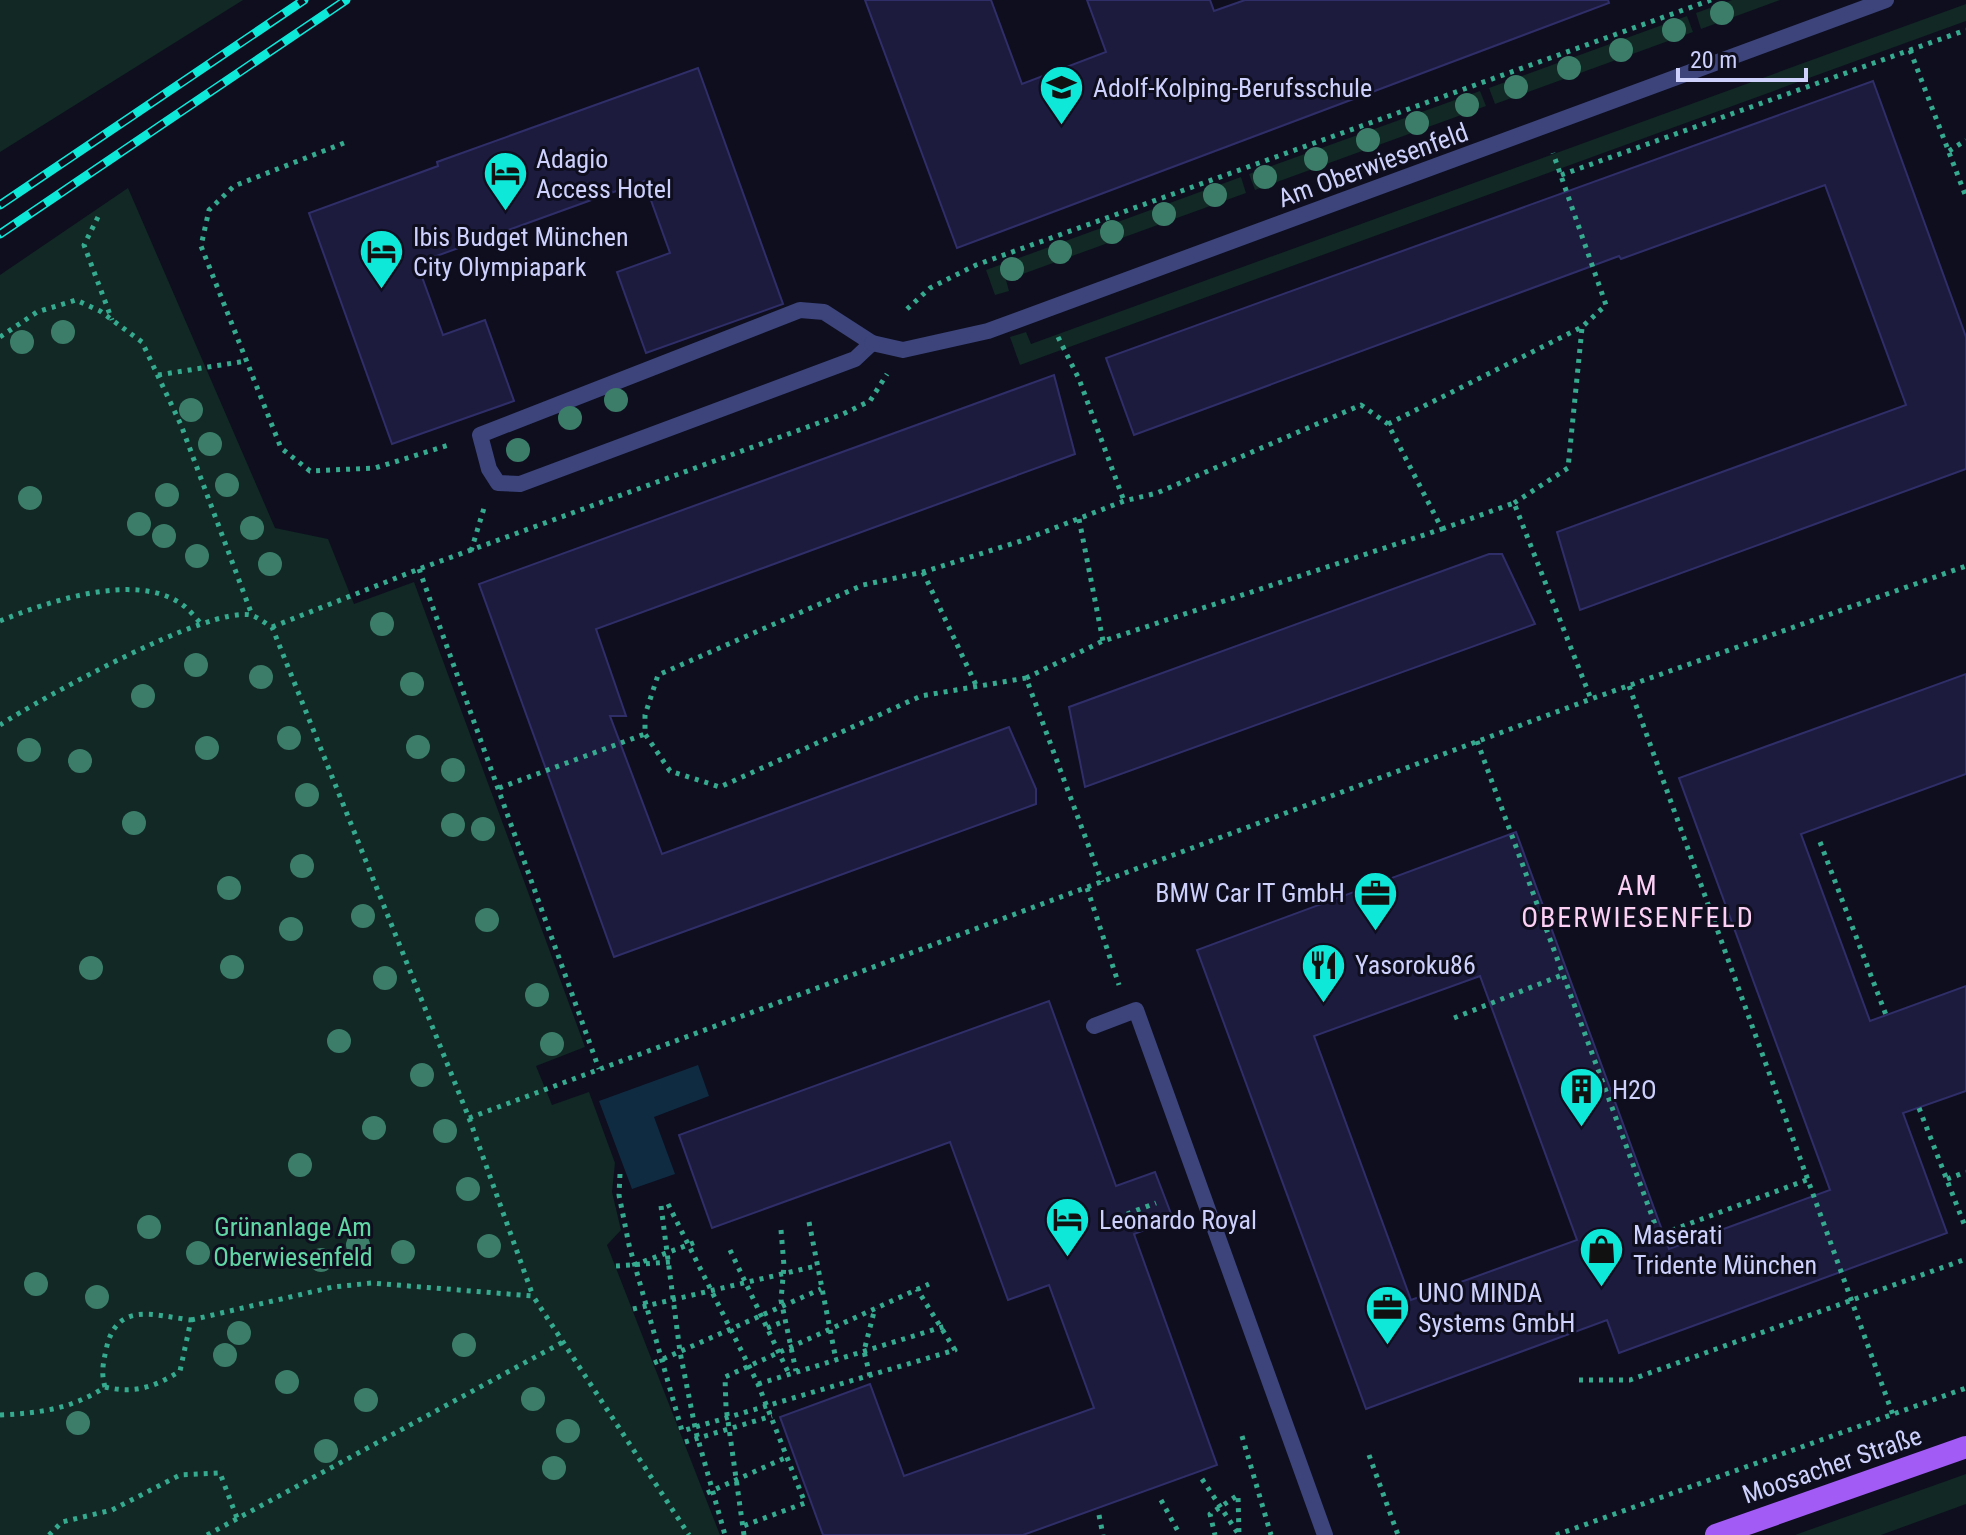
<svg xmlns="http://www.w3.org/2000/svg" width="1966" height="1535" font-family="'Roboto Condensed',sans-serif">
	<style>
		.green { fill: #112824 }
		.water { fill: #0f2b41 }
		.building { fill: #1c1b3e; stroke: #302e69; stroke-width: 2; fill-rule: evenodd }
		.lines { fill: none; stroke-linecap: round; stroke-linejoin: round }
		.path { stroke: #35aa8f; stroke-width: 5; stroke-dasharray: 4 6; stroke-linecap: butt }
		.service { stroke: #3c447b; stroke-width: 16 }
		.minor { stroke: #3c447b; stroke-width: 16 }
		.primary { stroke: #a25cf5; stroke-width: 22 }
		.rail-casing { stroke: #0ee8d9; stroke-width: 9 }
		.rail { stroke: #0e0e1f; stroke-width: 6; stroke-dasharray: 18; stroke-linecap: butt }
		.tree { fill: #3b7d69 }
		.labels { text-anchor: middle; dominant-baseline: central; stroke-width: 6; stroke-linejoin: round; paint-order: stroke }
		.poi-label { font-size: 26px; fill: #ced1fc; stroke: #0e0e1f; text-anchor: start }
		.street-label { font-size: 26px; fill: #ced1fc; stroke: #0e0e1f }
		.park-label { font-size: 26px; fill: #60d7a5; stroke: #0e0e1f }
		.neighbourhood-label { font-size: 28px; letter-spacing: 2px; fill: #fcd0f4; stroke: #0e0e1f }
	</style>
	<rect width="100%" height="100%" fill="#0e0e1f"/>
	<!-- green -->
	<g class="green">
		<path d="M0,0H243L0,152Z"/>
		<path d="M1732,0H1780L1701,29L1696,13Z"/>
		<path d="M1966,4V21L1020,365L1010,337L1026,332L1031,344Z"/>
		<path d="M1687,16L1693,32L1495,104L1489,88Z"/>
		<path d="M1480,91L1486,106L1255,190L1249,174Z"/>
		<path d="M1241,177L1246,193L1006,280L1009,291L995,295L986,270Z"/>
		<path d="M128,188L275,528L328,539L354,604L414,582L585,1047L536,1066L552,1105L589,1092L615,1163L612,1192L621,1230L607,1245L720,1535H0V275Z"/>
		<path d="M1966,1474V1504L1881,1535H1795Z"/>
	</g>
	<!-- water -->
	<path class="water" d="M698,1065L709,1096L654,1117L675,1174L632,1189L599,1101Z"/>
	<!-- building -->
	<g class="building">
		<path d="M865,0H991L1022,84L1106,52L1087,0H1210L1214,11L1245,0H1608L1609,3L957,248Z"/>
		<path d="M698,68L783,304L646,353L617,272L670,253L644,181L417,263L443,335L485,320L514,401L392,444L309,213L438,166L437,162Z"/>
		<path d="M1873,81L1966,337V469L1580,610L1557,532L1906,405L1825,185L1621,259L1619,256L1134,435L1106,358Z"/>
		<path d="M1054,375L1075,454L596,629L626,716H610L662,854L1009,727L1036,789V804L614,957L479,584Z"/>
		<path d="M1489,554H1502L1535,624L1085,787L1069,707Z"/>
		<path d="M1966,674V774L1801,834L1870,1021L1966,986V1091L1903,1113L1947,1233L1619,1353L1607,1320L1366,1409L1197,950L1516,832L1669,1249L1830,1190L1679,778ZM1480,976L1577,1240L1411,1300L1314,1036Z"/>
		<path d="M1049,1001L1116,1186L1155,1172L1173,1219L1134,1234L1217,1465L1023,1535H823L780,1417L870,1384L904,1476L1094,1408L1049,1285L1008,1300L950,1142L712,1228L679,1135Z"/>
	</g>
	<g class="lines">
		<!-- path -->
		<g class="path">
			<path d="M1910,50L1966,197"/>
			<path d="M344,143L234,186L209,210L201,246L281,448L310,471L375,468L452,444"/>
			<path d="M1949,151L1966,140"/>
			<path d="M1561,175L1966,30"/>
			<path d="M98,217L84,245L112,320"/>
			<path d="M907,309L930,288L976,265L1711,0"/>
			<path d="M0,337L37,312L76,300L100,311L142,342L181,425L252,615"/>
			<path d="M1058,337L1079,379L1124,501"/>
			<path d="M158,375L246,361"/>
			<path d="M1388,424L1582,327L1606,305L1553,153"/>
			<path d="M1514,503L1568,468L1582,328"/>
			<path d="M1079,519L1103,641"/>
			<path d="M1442,529L1514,503L1591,699"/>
			<path d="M471,551L484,508"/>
			<path d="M419,569L599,1069"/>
			<path d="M923,572L976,685"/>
			<path d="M0,621C47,602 133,572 180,603C188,608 196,618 202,625"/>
			<path d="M272,627L419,569L843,414L870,401L887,374"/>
			<path d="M1026,678L1103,641L1442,529L1388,424L1361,405L1157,493L1124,501L1021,541L923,572L863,585L658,675L645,715V734L670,771L720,787L921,696L1026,678L1102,882"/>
			<path d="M1629,686L1893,1415"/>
			<path d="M0,725C40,699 208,606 251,615C258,617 266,624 272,627L469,1118L533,1296"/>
			<path d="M1477,741L1659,1235L1809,1179"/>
			<path d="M499,788L645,734"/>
			<path d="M1820,842L1886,1015"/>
			<path d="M1087,888L1119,985"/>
			<path d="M1454,1018L1562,975"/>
			<path d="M1919,1108L1966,1229"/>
			<path d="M469,1118L1591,699L1966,566"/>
			<path d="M620,1174L619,1195L629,1245L682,1431L955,1350L917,1289"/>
			<path d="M1947,1179L1966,1172"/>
			<path d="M668,1204L758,1384L805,1503L743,1526"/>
			<path d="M661,1206L680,1352L696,1432L725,1535"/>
			<path d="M1127,1214L1156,1203"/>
			<path d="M809,1222L836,1360"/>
			<path d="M781,1230L784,1266L781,1300L796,1371"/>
			<path d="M730,1250L789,1374"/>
			<path d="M634,1265L696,1242"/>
			<path d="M616,1266L670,1262"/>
			<path d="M633,1309L816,1266"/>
			<path d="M191,1320L333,1287L372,1283L533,1296L689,1535"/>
			<path d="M767,1328L785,1321"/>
			<path d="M654,1363L821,1289"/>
			<path d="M870,1376L864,1351L875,1308"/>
			<path d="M1579,1380H1630L1966,1259"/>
			<path d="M758,1384L949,1325"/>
			<path d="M0,1415C39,1413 72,1409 105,1387C134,1394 155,1387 180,1371L191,1320C152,1315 116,1301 106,1350C103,1364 101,1373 105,1387"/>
			<path d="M1242,1436L1271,1535"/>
			<path d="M685,1442L772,1416"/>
			<path d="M1369,1455L1398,1535"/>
			<path d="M1202,1479L1239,1535L1238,1495L1210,1514L1215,1535"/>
			<path d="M707,1493L787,1457"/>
			<path d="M1161,1500L1180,1535"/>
			<path d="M1099,1515L1103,1535"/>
			<path d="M49,1535L62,1522L112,1510L180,1475L220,1473L237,1518"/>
			<path d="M207,1535L563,1342"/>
			<path d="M744,1535L726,1407L725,1377L929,1284"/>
			<path d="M1556,1535L1966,1388"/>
		</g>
		<!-- service -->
		<g class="service">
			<path d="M800,310L824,312L872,343L855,359L520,484L498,483L489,469L480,435Z"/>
			<path d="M1094,1026L1136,1010L1325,1535"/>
		</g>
		<!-- minor -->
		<path class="minor" d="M872,343L903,350L988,331L1886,0"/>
		<!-- primary -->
		<path class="primary" d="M1716,1535L1966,1447"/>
		<defs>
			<g id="rail">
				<path d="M0,205L304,0"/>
				<path d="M0,234L346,0"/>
			</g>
		</defs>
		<!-- rail casing -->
		<use href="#rail" class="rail-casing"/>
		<!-- rail -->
		<use href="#rail" class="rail"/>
	</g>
	<!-- trees -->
	<g class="tree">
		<circle cx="1722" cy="13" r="12"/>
		<circle cx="1674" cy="30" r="12"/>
		<circle cx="1621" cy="50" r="12"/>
		<circle cx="1569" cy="68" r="12"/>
		<circle cx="1516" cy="87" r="12"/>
		<circle cx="1467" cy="105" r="12"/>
		<circle cx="1417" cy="123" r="12"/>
		<circle cx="1368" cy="140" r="12"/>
		<circle cx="1316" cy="159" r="12"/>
		<circle cx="1265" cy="177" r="12"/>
		<circle cx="1215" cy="195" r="12"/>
		<circle cx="1164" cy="214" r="12"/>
		<circle cx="1112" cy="232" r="12"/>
		<circle cx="1060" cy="252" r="12"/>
		<circle cx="1012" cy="269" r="12"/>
		<circle cx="63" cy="332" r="12"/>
		<circle cx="22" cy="342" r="12"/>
		<circle cx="616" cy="400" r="12"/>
		<circle cx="191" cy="410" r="12"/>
		<circle cx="570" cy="418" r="12"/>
		<circle cx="210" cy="444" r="12"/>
		<circle cx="518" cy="450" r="12"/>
		<circle cx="227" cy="485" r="12"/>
		<circle cx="167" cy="495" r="12"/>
		<circle cx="30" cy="498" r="12"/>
		<circle cx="139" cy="524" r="12"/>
		<circle cx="252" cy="528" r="12"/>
		<circle cx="164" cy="536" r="12"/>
		<circle cx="197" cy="556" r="12"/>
		<circle cx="270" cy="564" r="12"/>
		<circle cx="382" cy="624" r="12"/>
		<circle cx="196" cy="665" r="12"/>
		<circle cx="261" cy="677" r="12"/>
		<circle cx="412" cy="684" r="12"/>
		<circle cx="143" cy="696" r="12"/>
		<circle cx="289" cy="738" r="12"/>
		<circle cx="418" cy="747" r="12"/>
		<circle cx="207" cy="748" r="12"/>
		<circle cx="29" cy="750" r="12"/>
		<circle cx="80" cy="761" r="12"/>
		<circle cx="453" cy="770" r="12"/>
		<circle cx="307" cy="795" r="12"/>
		<circle cx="134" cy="823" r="12"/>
		<circle cx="453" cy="825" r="12"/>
		<circle cx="483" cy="829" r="12"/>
		<circle cx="302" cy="866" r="12"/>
		<circle cx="229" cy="888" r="12"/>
		<circle cx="363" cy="916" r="12"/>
		<circle cx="487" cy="920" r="12"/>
		<circle cx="291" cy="929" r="12"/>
		<circle cx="232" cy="967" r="12"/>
		<circle cx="91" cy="968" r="12"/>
		<circle cx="385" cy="978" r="12"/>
		<circle cx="537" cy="995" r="12"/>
		<circle cx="339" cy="1041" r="12"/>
		<circle cx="552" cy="1044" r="12"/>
		<circle cx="422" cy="1075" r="12"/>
		<circle cx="374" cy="1128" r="12"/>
		<circle cx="445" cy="1131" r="12"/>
		<circle cx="300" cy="1165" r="12"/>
		<circle cx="468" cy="1189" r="12"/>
		<circle cx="149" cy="1227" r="12"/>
		<circle cx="358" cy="1245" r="12"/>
		<circle cx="489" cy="1246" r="12"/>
		<circle cx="403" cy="1252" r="12"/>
		<circle cx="198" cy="1253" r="12"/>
		<circle cx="321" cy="1260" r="12"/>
		<circle cx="36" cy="1284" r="12"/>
		<circle cx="97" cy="1297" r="12"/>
		<circle cx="239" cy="1333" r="12"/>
		<circle cx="464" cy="1345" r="12"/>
		<circle cx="225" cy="1355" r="12"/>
		<circle cx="287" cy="1382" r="12"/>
		<circle cx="533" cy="1399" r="12"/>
		<circle cx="366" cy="1400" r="12"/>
		<circle cx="78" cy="1423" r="12"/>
		<circle cx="568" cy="1431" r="12"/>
		<circle cx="326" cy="1451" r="12"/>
		<circle cx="554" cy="1468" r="12"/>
	</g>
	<!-- icons -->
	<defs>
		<symbol id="school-pin" viewBox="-11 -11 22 30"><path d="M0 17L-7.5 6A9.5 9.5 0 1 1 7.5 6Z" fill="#0ee8d9" stroke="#0e0e1f"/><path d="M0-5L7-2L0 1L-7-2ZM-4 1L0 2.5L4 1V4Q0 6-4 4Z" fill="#111"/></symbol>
		<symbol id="hotel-pin" viewBox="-11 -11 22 30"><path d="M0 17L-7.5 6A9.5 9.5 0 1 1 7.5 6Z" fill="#0ee8d9" stroke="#0e0e1f"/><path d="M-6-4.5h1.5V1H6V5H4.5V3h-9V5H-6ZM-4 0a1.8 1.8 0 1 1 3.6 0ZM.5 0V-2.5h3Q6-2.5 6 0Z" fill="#111"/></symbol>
		<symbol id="office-pin" viewBox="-11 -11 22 30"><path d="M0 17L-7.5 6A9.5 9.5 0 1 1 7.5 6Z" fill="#0ee8d9" stroke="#0e0e1f"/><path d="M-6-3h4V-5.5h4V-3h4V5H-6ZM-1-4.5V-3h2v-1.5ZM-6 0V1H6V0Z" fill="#111"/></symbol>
		<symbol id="restaurant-pin" viewBox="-11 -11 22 30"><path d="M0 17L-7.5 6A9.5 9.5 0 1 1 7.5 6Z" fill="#0ee8d9" stroke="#0e0e1f"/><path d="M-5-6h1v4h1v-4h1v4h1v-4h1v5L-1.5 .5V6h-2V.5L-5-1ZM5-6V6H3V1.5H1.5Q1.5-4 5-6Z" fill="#111"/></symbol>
		<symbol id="building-pin" viewBox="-11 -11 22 30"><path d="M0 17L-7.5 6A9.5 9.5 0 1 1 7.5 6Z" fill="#0ee8d9" stroke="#0e0e1f"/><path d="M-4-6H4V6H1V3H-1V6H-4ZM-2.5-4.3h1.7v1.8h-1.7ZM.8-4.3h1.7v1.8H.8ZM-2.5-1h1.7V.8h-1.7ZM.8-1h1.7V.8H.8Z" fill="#111"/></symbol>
		<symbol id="shop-pin" viewBox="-11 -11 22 30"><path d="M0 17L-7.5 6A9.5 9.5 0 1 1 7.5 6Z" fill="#0ee8d9" stroke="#0e0e1f"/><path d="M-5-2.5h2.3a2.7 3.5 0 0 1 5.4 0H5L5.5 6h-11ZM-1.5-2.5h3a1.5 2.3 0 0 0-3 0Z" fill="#111"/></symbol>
	</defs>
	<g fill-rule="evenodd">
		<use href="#school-pin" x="1036" y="62" width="51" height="69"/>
		<use href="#hotel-pin" x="480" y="148" width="51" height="69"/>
		<use href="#hotel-pin" x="356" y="226" width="51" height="69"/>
		<use href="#office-pin" x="1350" y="868" width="51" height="69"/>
		<use href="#restaurant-pin" x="1298" y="940" width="51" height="69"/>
		<use href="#building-pin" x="1556" y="1064" width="51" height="69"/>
		<use href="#hotel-pin" x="1042" y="1194" width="51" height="69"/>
		<use href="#shop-pin" x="1576" y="1224" width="51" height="69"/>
		<use href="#office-pin" x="1362" y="1282" width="51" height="69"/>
	</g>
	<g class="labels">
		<!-- poi labels -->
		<g class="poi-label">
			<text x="1093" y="88">Adolf-Kolping-Berufsschule</text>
			<text x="536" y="159">Adagio<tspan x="536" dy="30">Access Hotel</tspan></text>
			<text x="413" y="237">Ibis Budget München<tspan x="413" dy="30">City Olympiapark</tspan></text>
			<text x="1345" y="893" text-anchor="end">BMW Car IT GmbH</text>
			<text x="1355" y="965">Yasoroku86</text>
			<text x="1612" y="1090">H2O</text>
			<text x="1099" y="1220">Leonardo Royal</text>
			<text x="1633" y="1235">Maserati<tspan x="1633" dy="30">Tridente München</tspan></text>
			<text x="1418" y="1293">UNO MINDA<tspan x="1418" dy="30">Systems GmbH</tspan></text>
		</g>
		<!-- street labels -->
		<g class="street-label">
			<text transform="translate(1373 165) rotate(-20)">Am Oberwiesenfeld</text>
			<text transform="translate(1832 1465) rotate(-19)">Moosacher Straße</text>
		</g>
		<!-- park labels -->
		<g class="park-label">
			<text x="293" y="1227">Grünanlage Am<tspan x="293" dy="30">Oberwiesenfeld</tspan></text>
		</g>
		<!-- neighbourhood labels -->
		<g class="neighbourhood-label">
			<text x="1638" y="885">AM<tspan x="1638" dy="32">OBERWIESENFELD</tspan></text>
		</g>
	</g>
	<!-- scale -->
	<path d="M1678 68v12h128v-12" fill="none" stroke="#ced1fc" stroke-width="4"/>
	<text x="1690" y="68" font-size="24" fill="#ced1fc" stroke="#0e0e1f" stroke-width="6" paint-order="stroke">20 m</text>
</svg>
